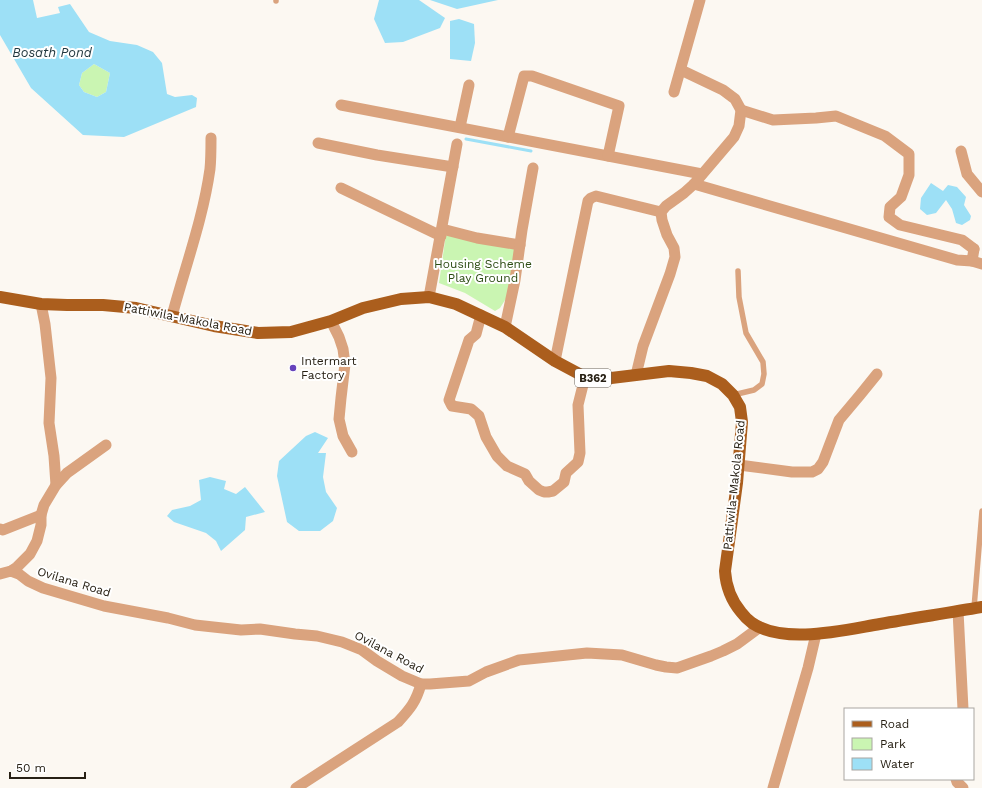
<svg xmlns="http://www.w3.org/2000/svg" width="982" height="788" font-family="'Work Sans',sans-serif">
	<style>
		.green { fill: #caf5b2 }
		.water { fill: #9de0f6; fill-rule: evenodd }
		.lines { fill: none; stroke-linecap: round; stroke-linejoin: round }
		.stream { stroke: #9de0f6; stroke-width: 3 }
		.service { stroke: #daa37e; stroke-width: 5.5 }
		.minor { stroke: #daa37e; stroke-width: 11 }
		.primary { stroke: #ab5e1d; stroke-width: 12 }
		.poi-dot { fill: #6642bb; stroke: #fff; stroke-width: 1.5 }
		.labels { text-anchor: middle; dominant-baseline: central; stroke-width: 4; stroke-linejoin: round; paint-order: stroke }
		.shield { fill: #fff; stroke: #68635a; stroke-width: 1 }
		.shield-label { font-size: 11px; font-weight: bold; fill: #272014 }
		.park-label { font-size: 12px; fill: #2b4b12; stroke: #fff }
		.street-label { font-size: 12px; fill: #272014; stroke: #fff }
		.poi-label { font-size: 12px; fill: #272014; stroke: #fff; text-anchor: start }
		.water-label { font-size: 13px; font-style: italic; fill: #22383f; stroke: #fff }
	</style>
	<rect width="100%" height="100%" fill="#fcf8f2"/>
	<!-- green -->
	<g class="green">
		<path d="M94,64L110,73L106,92L97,97L84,92L79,85L82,73Z"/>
		<path d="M446,234L516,249L507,297L500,308L495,311L465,293L439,283Z"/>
	</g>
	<!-- water -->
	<g class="water">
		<path d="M0,0H33L37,18L60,13L58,7L70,4L89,32L110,41L137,45L153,52L162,63L167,94L175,97L192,95L197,98L196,107L124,137L83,135L31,88L0,35ZM94,64L110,73L106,92L97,97L84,92L79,85L82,73Z"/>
		<path d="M379,0H419L445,18L440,28L403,42L385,43L374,19Z"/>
		<path d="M430,0H498L457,9Z"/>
		<path d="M459,19L474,24L475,43L471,61L450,59V21Z"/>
		<path d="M931,183L943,191L948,185L957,187L966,197L964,205L971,216L970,220L962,225L956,223L952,209L946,200L936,213L927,215L920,209L921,198Z"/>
		<path d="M315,432L328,438L318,453H326L323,477L326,492L337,508L333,521L320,531H299L287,522L277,476L279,461L306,436Z"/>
		<path d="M210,477L226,481L224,489L236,494L245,487L265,512L246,517L245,530L221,551L216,541L206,533L174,522L167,516L172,510L190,506L201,500L199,480Z"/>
	</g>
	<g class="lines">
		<!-- stream -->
		<path class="stream" d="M466,139L531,151"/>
		<!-- service -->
		<g class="service">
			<path d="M276,0V1"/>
			<path d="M733,395L754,390L762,384L764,374L763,362L746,333L739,297L738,271"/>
			<path d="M974,608L982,511"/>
		</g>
		<!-- minor -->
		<g class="minor">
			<path d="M674,92L700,0"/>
			<path d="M341,105L702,174"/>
			<path d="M741,110L773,120L816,118L836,116L885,136L909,154V175L901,197L890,207L889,217L900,225L962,240L974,249"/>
			<path d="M460,127L469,85"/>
			<path d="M508,137L524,76H532L619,106L608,156"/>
			<path d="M318,143L377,155L453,167"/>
			<path d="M961,151L967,174L982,192"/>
			<path d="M694,184L957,260L972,261L974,249"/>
			<path d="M341,188L441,236"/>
			<path d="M442,229L477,238L520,245"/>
			<path d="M972,261L982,264"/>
			<path d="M429,297L457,144"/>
			<path d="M41,304L45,324L51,378L49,423L54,456L56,485"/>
			<path d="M481,315L476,334L469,340L449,400L452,406L471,409L479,416L486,437L497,456L507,466L525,474L529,481L539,490L544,492H548L553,491L564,482L566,473L578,462L580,453L578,405L585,377"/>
			<path d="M172,316C185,267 203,219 210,169C211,159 211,148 211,138"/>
			<path d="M331,321L339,337L343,349L345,364L341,398L339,419L343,436L352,452"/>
			<path d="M505,327L515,280L522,230L533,168"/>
			<path d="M555,361L588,201L591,198L596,196L661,212"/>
			<path d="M636,375L643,346L670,274L675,257L674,248L667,235L662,220L661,212L666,206L684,193L694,184L734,137L739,126L741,110L735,99L723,90L681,70"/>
			<path d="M739,465L792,472H812L818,469L823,462L839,420L860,395L877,374"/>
			<path d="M0,529L3,530L41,515"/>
			<path d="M11,571L17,567L30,554L37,541L41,525V515L44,505L56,485L67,473L106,445"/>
			<path d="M0,574L11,571L19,574L28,581L43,588L104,606L168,618L195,625L241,630L260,629L295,634L317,636L342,642L362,650L377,661L402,676L421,684H430L469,681L486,672L519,660L587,653L622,655L656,665L666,667L677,668L711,656L723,651L737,644L760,627"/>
			<path d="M958,611L963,709"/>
			<path d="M956,779L957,782L963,788"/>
			<path d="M296,788L398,722C410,709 416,702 421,684"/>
			<path d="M773,788L808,668L816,634"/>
		</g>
		<!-- primary -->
		<path class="primary" d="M0,297L41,304L67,305H103L136,308L214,326L258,333L291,332L331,321L363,308L401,299L429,297L456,304L505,327L555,361L585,377L603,379L669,371L691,373L707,376L722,384L733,395L740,407L742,422L737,483L725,571C726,587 731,600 741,612C744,616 748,620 752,623C784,645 844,630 880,624C914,618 948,613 982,607"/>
	</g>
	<!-- markers -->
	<circle class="poi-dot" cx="293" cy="368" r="4"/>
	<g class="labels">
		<!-- shield labels -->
		<rect class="shield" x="575" y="369" width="36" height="18" rx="3"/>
		<g class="shield-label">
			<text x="593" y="378">B362</text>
		</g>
		<!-- park labels -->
		<g class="park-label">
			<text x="483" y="264">Housing Scheme<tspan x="483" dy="14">Play Ground</tspan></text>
		</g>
		<!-- street labels -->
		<g class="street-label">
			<text transform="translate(188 319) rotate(11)">Pattiwila-Makola Road</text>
			<text transform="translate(734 485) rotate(-84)">Pattiwila-Makola Road</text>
			<text transform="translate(74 582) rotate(17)">Ovilana Road</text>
			<text transform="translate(389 652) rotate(28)">Ovilana Road</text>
		</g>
		<!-- poi labels -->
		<g class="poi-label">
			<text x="301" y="361">Intermart<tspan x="301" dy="14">Factory</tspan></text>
		</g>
		<!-- water labels -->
		<g class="water-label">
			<text x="52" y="52">Bosath Pond</text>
		</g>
	</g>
	<!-- legend -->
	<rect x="844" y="708" width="130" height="72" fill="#ffffff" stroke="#a9a6a1"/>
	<rect x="852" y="721" width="20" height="6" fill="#ab5e1d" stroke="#a9a6a1"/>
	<text x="880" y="728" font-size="12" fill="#272014">Road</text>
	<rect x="852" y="738" width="20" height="12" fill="#caf5b2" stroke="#a9a6a1"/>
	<text x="880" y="748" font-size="12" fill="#272014">Park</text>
	<rect x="852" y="758" width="20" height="12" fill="#9de0f6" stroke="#a9a6a1"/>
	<text x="880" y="768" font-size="12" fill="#272014">Water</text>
	<!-- scale -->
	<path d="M10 772v6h75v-6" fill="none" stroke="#272014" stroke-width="2"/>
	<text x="16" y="772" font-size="12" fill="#272014" stroke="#ffffff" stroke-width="3" paint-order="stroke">50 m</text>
</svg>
